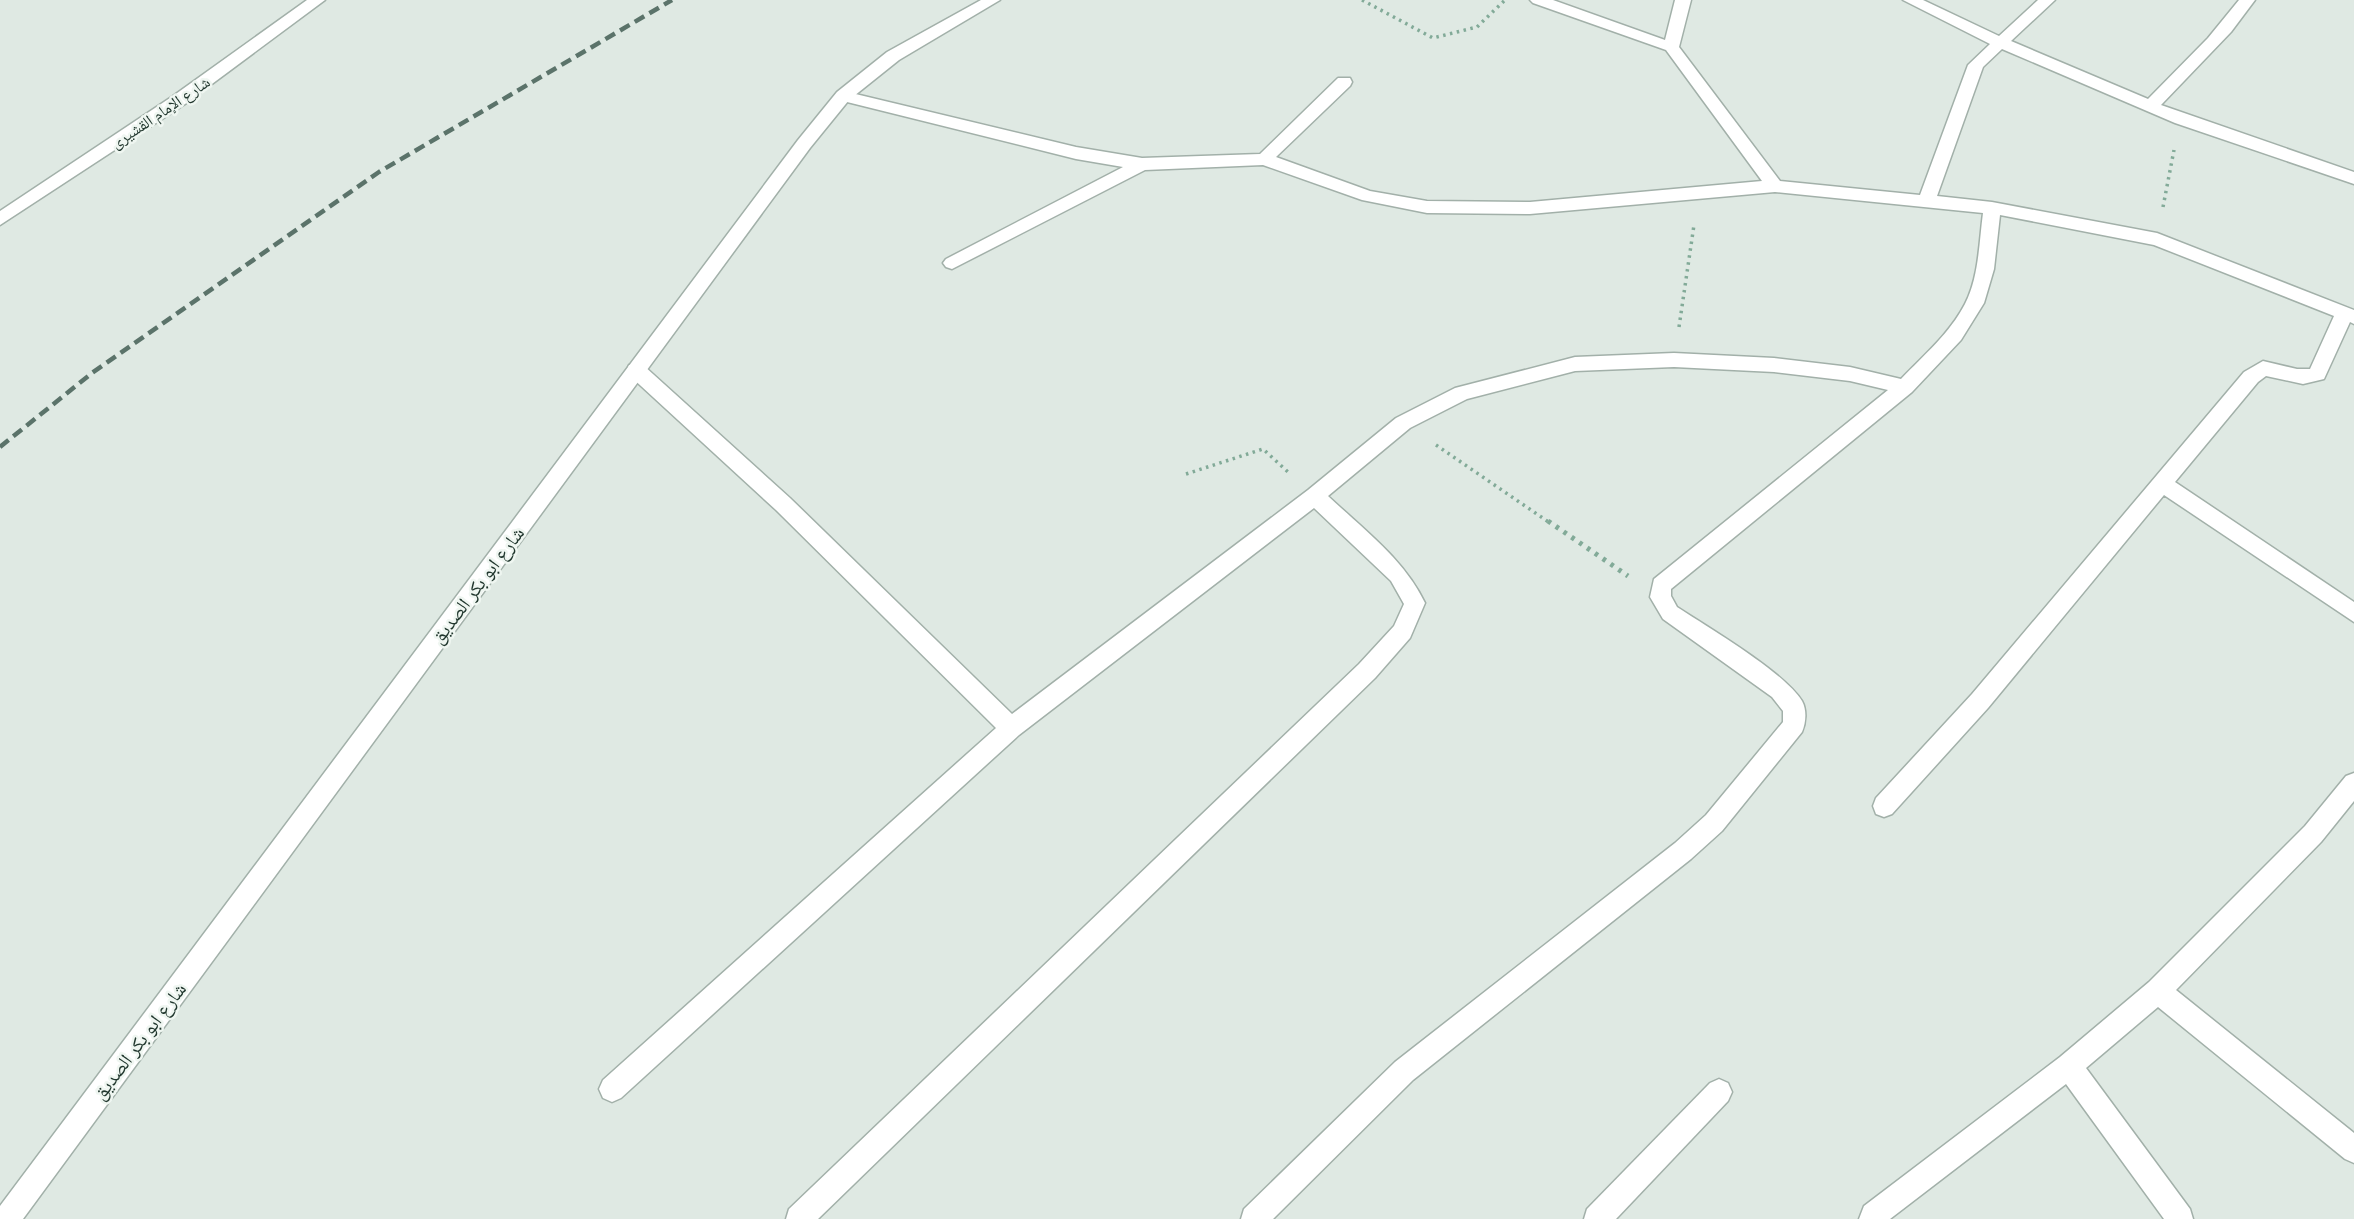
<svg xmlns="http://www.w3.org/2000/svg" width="2354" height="1219" font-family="Overpass,'Noto Naskh Arabic',sans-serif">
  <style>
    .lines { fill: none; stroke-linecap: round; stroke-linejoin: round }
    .minor-casing { stroke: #a2b0a9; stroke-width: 3 }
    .tertiary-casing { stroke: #a2b0a9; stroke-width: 3 }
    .path-far1 { stroke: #82aa98; stroke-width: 3.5; stroke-dasharray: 2.5 4.5; stroke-linecap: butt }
    .path { stroke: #82aa98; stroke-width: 5; stroke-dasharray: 3.5 6; stroke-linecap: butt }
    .minor { fill: #fff; fill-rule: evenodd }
    .tertiary { fill: #fff; fill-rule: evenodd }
    .rail { stroke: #5b736a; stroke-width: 4.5; stroke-dasharray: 11 6; stroke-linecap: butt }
    .labels { text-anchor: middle; stroke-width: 5; stroke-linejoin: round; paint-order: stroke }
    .far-street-label { font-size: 16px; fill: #21372e; stroke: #eff6f1 }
    .street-label { font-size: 19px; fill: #21372e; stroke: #eff6f1 }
  </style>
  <rect width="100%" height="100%" fill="#dfe9e3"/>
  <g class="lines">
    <defs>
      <g id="minor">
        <path d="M1530,0h23l112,40 10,-40h16l-12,47 101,134 140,14 48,-130 22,-21 -87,-44h20l76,36 39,-36h17l-44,41 137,58 60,-61 31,-38h16l-24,32 -70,73 193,67v12l-179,-61 -173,-74 -19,18 -46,129 55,6 165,31 197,77v14l-4,-2 -26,57 -21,5 -37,-8 -8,6 -83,100 179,120v20l-190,-127 -176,213 -96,106 -8,3 -8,-3 -3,-8 3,-8 96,-104 272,-322 19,-11 34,8h13l24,-53 -180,-71 -154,-30 -6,54 -10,34 -23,37 -49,52 -241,197v7l6,11c32,21 107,65 125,94 5,9 4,22 0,31l-80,99 -31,28 -278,221 -140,139h-32l3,-10 151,-147 280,-219 31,-28 77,-93v-11l-11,-14 -109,-78 -13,-22 4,-18 234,-189 -38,-9 -76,-9 -100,-5 -99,4 -108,28 -57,29 -82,68c35,33 76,63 97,107l-15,35 -35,40 -557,541h-32l3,-10 570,-545 35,-38 10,-22 -13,-23 -77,-73 -295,227 -398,363 -9,4 -9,-4 -4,-9 4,-9 393,-352 -220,-218 -147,-135 -2,-5 2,-5h14l147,133 222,216 296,-224 88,-72 59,-30 120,-31 99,-4 100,5 76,9 51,12c23,-24 49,-46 64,-75 14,-27 14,-61 18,-91l-208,-21 -245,22 -103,-1 -65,-13 -99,-35 -118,5 -193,99 -6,-2 -3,-4 3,-4 177,-92 -47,-8 -233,-58 -8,-5 8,-5 233,56 66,11 118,-4 78,-76h12l2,4 -2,4 -74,71 94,34 57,10 103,1 232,-21 -96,-131 -133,-47z"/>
        <path d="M2354,773v28l-33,41 -145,148 178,143v30l-9,-4 -187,-152 -72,61 104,141 3,10h-29l-98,-135 -176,135h-31l5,-13 196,-149 89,-75 156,-156 41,-50z"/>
        <path d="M1719,1079l9,4 4,9 -4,9 -112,118h-32l3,-10 123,-126z"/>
      </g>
      <g id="tertiary">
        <path d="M307,0h18l-140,104 -185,121v-14l173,-115z"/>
        <path d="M981,0h19l-101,60 -50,40 -39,48 -787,1071h-23v-13l798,-1066 39,-48 50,-40z"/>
      </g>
    </defs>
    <!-- minor casing -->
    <use href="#minor" class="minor-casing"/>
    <!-- tertiary casing -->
    <use href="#tertiary" class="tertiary-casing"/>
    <!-- path-far1 -->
    <g class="path-far1">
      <path d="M1362,0l71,38 44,-11 27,-26"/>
      <path d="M2163,207l11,-57"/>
      <path d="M1679,327l15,-102"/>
      <path d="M1436,445l114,78"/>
      <path d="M1186,474l77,-25 25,23"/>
    </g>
    <!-- path -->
    <path class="path" d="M1548,521l80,55"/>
    <!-- minor -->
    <use href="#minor" class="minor"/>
    <!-- tertiary -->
    <use href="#tertiary" class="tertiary"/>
    <!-- rail -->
    <path class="rail" d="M0,447l92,-74 287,-201 293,-172"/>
  </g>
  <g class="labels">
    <!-- far-street labels -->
    <g class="far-street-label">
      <text transform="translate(160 112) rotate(-34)" y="6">شارع الإمام القشيرى</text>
    </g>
    <!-- street labels -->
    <g class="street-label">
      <text transform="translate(477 585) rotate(-53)" y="7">شارع ابو بكر الصديق</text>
      <text transform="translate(139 1041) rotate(-53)" y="7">شارع ابو بكر الصديق</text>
    </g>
  </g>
</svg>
